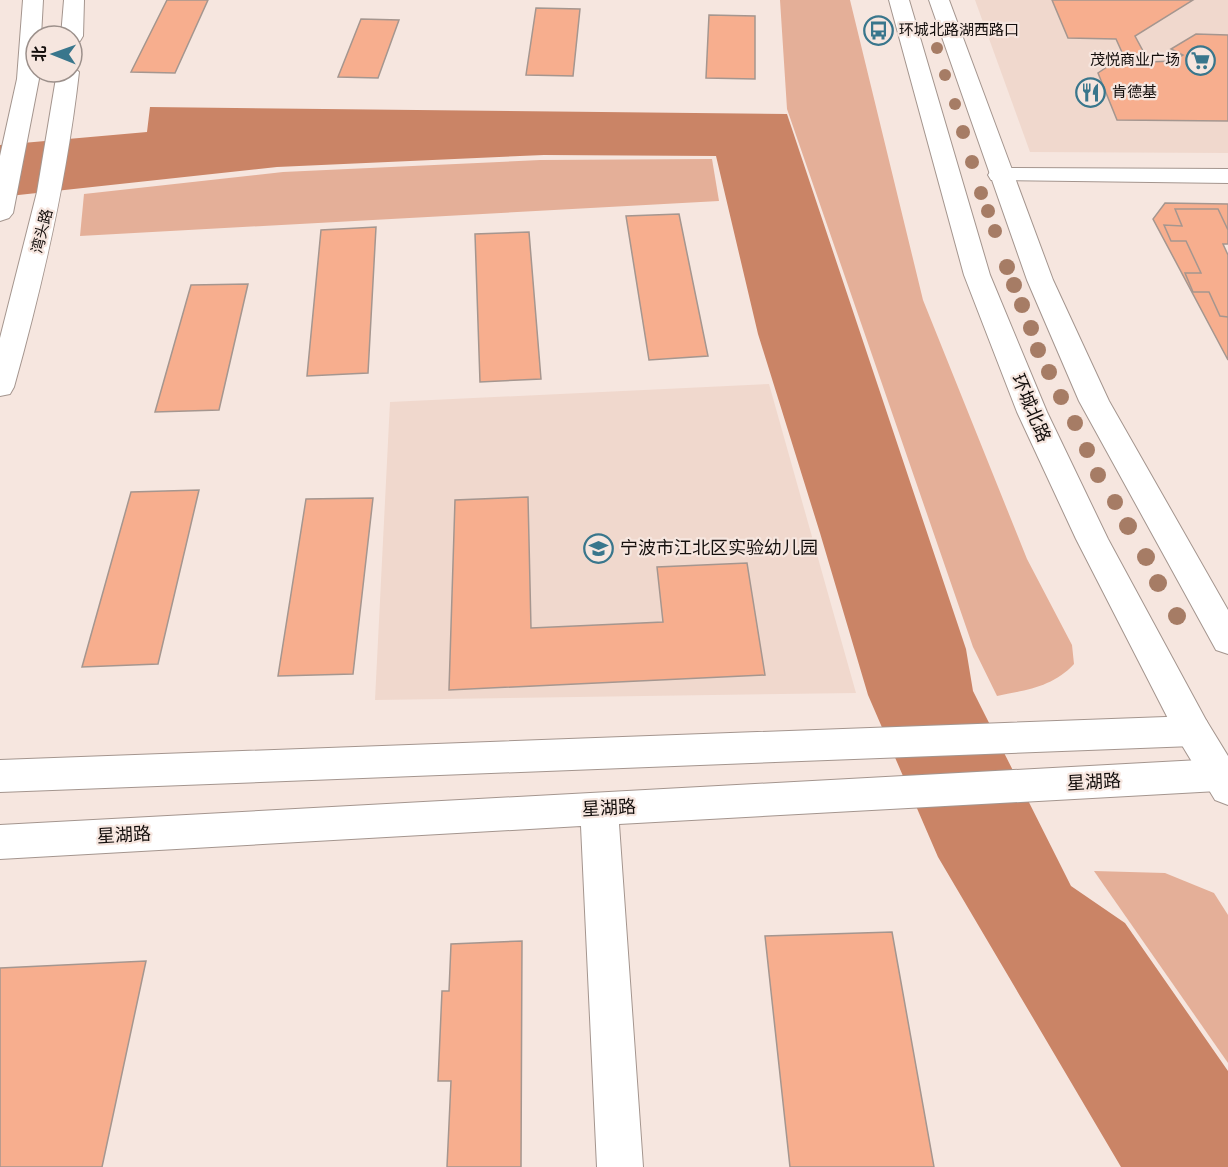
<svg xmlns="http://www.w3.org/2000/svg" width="1228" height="1167" font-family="'IBM Plex Serif','Noto Sans SC',serif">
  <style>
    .built { fill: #f0d8cd }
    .green { fill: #e4af98 }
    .water { fill: #ca8466 }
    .building { fill: #f7ae8e; stroke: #a5968f; stroke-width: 1.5 }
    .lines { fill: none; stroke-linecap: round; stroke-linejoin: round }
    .minor-casing { stroke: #a4958e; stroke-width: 2 }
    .major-casing { stroke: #a4958e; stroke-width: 2 }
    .minor { fill: #fff; fill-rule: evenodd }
    .major { fill: #fff; fill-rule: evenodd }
    .tree { fill: #a67c65 }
    .labels { text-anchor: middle; stroke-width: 4.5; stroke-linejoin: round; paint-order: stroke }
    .far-poi-label { font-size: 15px; fill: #140f0d; stroke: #f6e6df; text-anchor: start }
    .far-street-label { font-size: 15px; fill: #140f0d; stroke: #f6e6df }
    .street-label { font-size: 18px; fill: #140f0d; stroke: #f6e6df }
    .poi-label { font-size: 18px; fill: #140f0d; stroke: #f6e6df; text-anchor: start }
  </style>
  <rect width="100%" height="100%" fill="#f6e6df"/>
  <!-- built -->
  <g class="built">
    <path d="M975,0h253v153l-198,-1z"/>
    <path d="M769,384l87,309 -481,7 15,-298z"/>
  </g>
  <!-- green -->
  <g class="green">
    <path d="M780,0h70l73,300 104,259 45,86 2,19c-21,23 -48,26 -77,32l-24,-49 -186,-538z"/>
    <path d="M712,159l7,42 -639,35 4,-42 199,-22 257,-12z"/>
    <path d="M1094,871l71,2 49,20 14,22v148z"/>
  </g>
  <!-- water -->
  <path class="water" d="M150,107l637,7 179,535 7,42 98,195 54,37 103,148v96h-107l-183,-310 -70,-162 -48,-162 -62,-199 -42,-178 -172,-1 -267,12 -277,30v-52l147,-13z"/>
  <!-- building -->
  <g class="building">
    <path d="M167,0h41l-33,73 -44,-1z"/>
    <path d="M1052,0h141l-58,36 14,26 24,-1 10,-6 -12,-6 25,-15 32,1v86l-111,-1 -19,-47 21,-14h6l-9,-20 -48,-1z"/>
    <path d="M536,8l44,1 -7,67 -47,-1z"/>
    <path d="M709,15l46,1v63l-49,-1z"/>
    <path d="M361,19l38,1 -21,58 -40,-1z"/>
    <path d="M1165,203l63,1v29h-19l19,38v89l-75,-141z"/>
    <path d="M1175,209h43l10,21v14h-5l5,11v62l-8,-1 -11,-24h-16l-8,-19h16l-15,-32h-15l-7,-16 18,1z"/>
    <path d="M679,214l29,142 -59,4 -23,-144z"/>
    <path d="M376,227l-8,146 -61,3 14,-146z"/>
    <path d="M529,232l12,147 -61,3 -5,-148z"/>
    <path d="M248,284l-29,126 -64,2 36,-127z"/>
    <path d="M199,490l-41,174 -76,3 49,-175z"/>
    <path d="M528,497l3,131 132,-6 -6,-55 90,-4 18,112 -316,15 6,-190z"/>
    <path d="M373,498l-20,176 -75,2 28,-177z"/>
    <path d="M892,932l42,235h-144l-25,-231z"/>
    <path d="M522,941l-1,226h-74l4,-86h-13l4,-90h7l2,-47z"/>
    <path d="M146,961l-44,206h-102v-199z"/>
  </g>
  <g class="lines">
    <defs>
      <g id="minor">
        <path d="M1000,168l228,1v14l-237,-3 -3,-5 3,-5z"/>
        <path d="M1193,716l13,4 5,11 -5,11 -13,4 -1193,46v-32z"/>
        <path d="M1218,759l10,4v24l-10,4 -599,33 24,343h-46l-16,-341 -581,33v-34z"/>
      </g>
      <g id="major">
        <path d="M23,0h20l-2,36h-5v36h3v7l-26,134 -4,5 -9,3v-65l17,-77z"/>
        <path d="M64,0h20l-1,36 -3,5 -8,1v-6h-11z"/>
        <path d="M889,0h20l81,275 57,137 61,127 98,181 22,36v49l-13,-5 -35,-58 -104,-203 -59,-127 -53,-137z"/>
        <path d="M929,0h20l104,280 56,121 119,209v44l-12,-4 -137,-249 -52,-121z"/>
        <path d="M72,66l7,6c-12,107 -36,211 -65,315l-4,7 -10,2v-58l37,-146 20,-120h15z"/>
      </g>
    </defs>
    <!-- minor casing -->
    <use href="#minor" class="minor-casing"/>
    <!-- major casing -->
    <use href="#major" class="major-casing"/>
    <!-- minor -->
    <use href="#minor" class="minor"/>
    <!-- major -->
    <use href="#major" class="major"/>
  </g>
  <!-- trees -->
  <g class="tree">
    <circle cx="937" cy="48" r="6"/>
    <circle cx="945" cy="75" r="6"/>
    <circle cx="955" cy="104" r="6"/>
    <circle cx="963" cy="132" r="7"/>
    <circle cx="972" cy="162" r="7"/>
    <circle cx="981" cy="193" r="7"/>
    <circle cx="988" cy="211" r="7"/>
    <circle cx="995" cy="231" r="7"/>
    <circle cx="1007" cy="267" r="8"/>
    <circle cx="1014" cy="285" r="8"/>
    <circle cx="1022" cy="305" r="8"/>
    <circle cx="1031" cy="328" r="8"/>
    <circle cx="1038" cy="350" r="8"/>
    <circle cx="1049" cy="372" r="8"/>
    <circle cx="1061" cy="397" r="8"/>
    <circle cx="1075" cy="423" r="8"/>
    <circle cx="1087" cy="450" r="8"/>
    <circle cx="1098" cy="475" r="8"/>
    <circle cx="1115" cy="502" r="8"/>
    <circle cx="1128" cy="526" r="9"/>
    <circle cx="1146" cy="557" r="9"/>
    <circle cx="1158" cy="583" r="9"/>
    <circle cx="1177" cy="616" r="9"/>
  </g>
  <!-- icons -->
  <defs>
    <symbol id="bus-ring" viewBox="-11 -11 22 22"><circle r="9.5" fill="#f6e6df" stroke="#39768c" stroke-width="1.5"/><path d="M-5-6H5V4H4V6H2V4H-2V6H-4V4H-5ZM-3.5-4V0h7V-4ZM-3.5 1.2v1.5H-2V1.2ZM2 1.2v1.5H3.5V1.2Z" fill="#39768c"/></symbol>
    <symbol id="supermarket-ring" viewBox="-11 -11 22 22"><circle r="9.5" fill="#f6e6df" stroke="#39768c" stroke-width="1.5"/><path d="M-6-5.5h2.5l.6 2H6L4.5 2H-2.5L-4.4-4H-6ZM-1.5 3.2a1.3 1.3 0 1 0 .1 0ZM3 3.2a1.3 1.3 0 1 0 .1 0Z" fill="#39768c"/></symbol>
    <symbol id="restaurant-ring" viewBox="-11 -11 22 22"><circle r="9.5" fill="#f6e6df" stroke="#39768c" stroke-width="1.5"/><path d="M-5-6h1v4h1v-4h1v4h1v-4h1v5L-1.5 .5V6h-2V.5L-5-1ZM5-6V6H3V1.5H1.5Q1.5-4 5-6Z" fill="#39768c"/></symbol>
    <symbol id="school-ring" viewBox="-11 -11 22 22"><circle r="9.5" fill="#f6e6df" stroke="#39768c" stroke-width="1.5"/><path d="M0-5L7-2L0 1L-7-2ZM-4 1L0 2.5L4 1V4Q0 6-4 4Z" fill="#39768c"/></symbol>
  </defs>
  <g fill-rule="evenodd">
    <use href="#bus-ring" x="862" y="14" width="33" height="33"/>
    <use href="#supermarket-ring" x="1184" y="44" width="33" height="33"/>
    <use href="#restaurant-ring" x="1074" y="76" width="33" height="33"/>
    <use href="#school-ring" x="582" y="532" width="33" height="33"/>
  </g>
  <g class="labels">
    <!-- far-poi labels -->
    <g class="far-poi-label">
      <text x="899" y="35">环城北路湖西路口</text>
      <text x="1180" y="65" text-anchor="end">茂悦商业广场</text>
      <text x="1112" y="97">肯德基</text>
    </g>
    <!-- far-street labels -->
    <g class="far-street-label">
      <text transform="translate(42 231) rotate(-76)" y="5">湾头路</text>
    </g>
    <!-- street labels -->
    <g class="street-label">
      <text transform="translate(1031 408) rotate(67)" y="6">环城北路</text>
      <text transform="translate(1094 782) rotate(-3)" y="6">星湖路</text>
      <text transform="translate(609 808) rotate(-3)" y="6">星湖路</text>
      <text transform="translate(124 835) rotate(-3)" y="6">星湖路</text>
    </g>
    <!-- poi labels -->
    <g class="poi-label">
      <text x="620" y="554">宁波市江北区实验幼儿园</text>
    </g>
  </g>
  <!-- north arrow -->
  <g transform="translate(54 54) rotate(271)"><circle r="28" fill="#f6e6df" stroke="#9c908b" stroke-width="1.5"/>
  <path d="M0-4.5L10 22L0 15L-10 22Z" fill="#39768c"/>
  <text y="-9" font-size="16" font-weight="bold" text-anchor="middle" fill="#140f0d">北</text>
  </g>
</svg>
